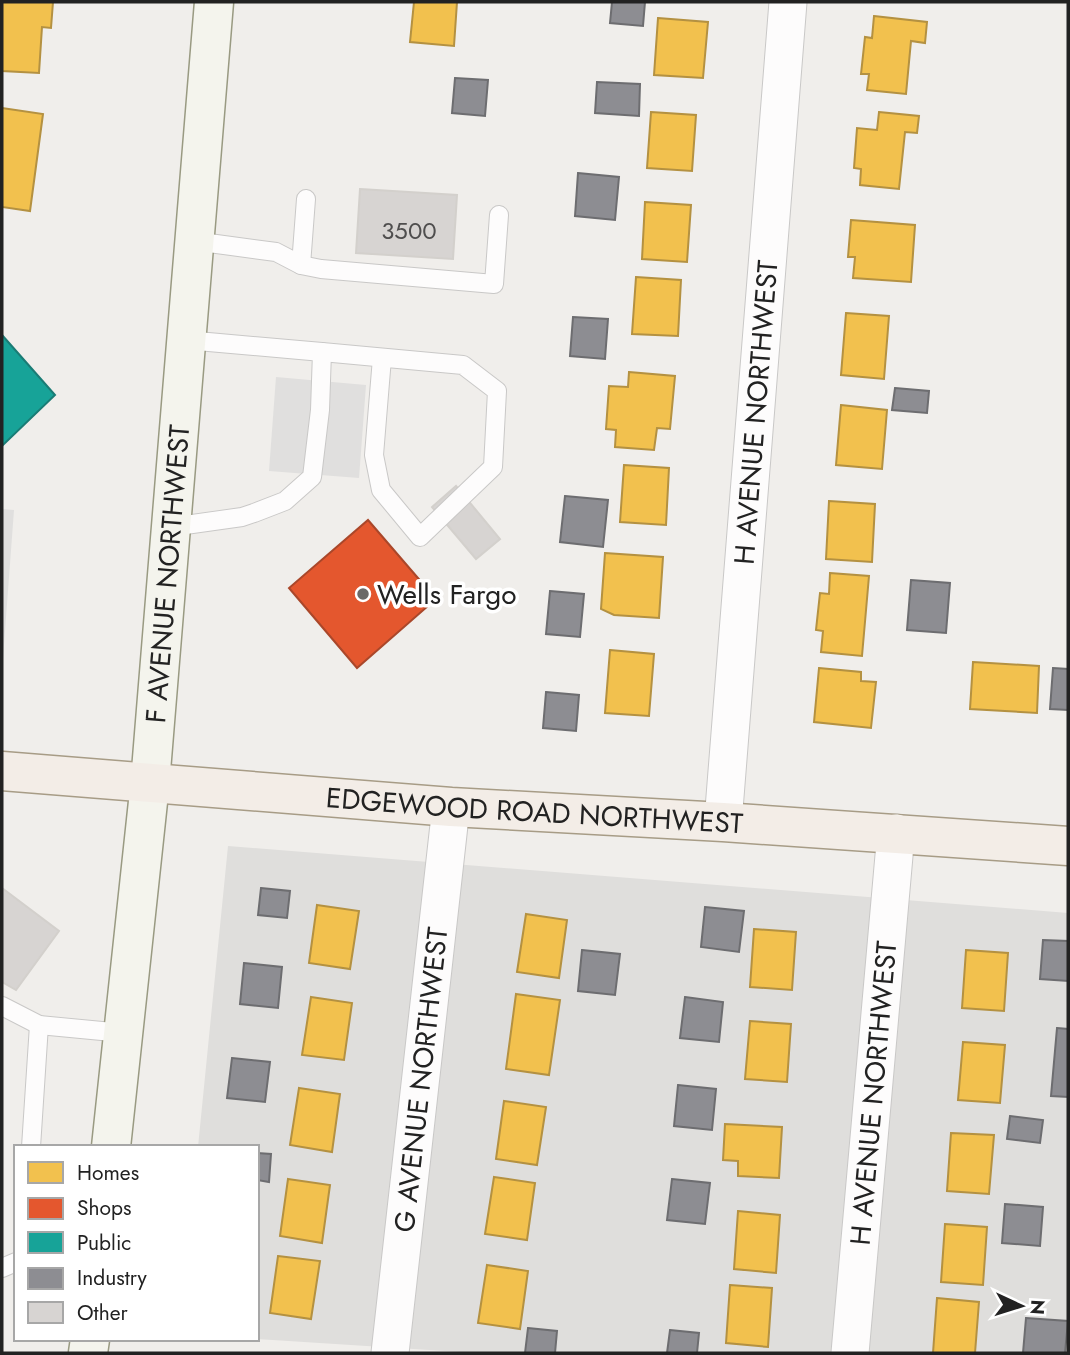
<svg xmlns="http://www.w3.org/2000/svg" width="1070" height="1355" font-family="Jost,sans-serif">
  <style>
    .residential { fill: #dfdedc }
    .parking { fill: #e0dfde }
    .homes { fill: #f2c14e; stroke: #b49141; stroke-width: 2 }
    .shops { fill: #e4572e; stroke: #aa472a; stroke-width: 2 }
    .public { fill: #17a398; stroke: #1a7c75; stroke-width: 2 }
    .industry { fill: #8d8d92; stroke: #6d6d70; stroke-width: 2 }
    .building { fill: #d7d4d2; stroke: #d3d0cc; stroke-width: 2 }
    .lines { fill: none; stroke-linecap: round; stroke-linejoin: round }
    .service-casing { stroke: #c9c8c7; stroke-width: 20 }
    .minor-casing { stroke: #c9c8c7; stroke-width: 39 }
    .secondary-casing { stroke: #999a82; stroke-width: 41 }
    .primary-casing { stroke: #a79c86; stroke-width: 41 }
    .service { stroke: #fdfcfc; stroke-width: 18 }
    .minor { stroke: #fdfcfc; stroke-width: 37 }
    .secondary { stroke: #f4f4ed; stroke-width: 38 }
    .primary { stroke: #f3ede7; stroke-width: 38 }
    .poi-dot { fill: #6a6968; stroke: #fff; stroke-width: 2.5 }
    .labels { text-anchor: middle; stroke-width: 7; stroke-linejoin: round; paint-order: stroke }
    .number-label { font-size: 24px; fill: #4f4e4e }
    .street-label { font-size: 28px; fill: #222; stroke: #fff }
    .poi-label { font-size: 28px; fill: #222; stroke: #fff; text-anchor: start }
  </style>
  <rect width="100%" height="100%" fill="#f0eeeb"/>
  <!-- residential -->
  <path class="residential" d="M228,846l840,67v440h-592l-219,-14v-192h-59z"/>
  <!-- parking -->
  <g class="parking">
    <path d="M276,377l90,8 -7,93 -90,-7z"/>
    <path d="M2,509l12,1 -12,161z"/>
  </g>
  <!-- homes -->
  <g class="homes">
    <path d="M2,2h51l-2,26 -9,-1 -3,46 -37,-2z"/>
    <path d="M414,2h43l-3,44 -44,-4z"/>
    <path d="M874,16l53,6 -2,21 -14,-2 -5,53 -39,-4 2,-16h-8l4,-37 7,1z"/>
    <path d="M658,18l50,4 -5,56 -49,-3z"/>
    <path d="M2,108l41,6 -13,97 -28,-4z"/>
    <path d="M651,112l45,3 -4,56 -45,-3z"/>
    <path d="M879,112l40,4 -2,17 -12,-1 -6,57 -39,-4 1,-16 -7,-1 3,-40 20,2z"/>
    <path d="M645,202l46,3 -4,57 -45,-3z"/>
    <path d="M851,220l64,5 -4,57 -58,-4 2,-21h-7z"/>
    <path d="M636,277l45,3 -3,56 -46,-2z"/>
    <path d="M846,313l43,3 -5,63 -43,-4z"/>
    <path d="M629,372l46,4 -5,53 -13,-1 -3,22 -39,-3 1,-17 -10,-1 3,-43 19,1z"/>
    <path d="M841,405l46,5 -5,59 -46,-4z"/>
    <path d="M624,465l45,3 -3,57 -46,-3z"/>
    <path d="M829,501l46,3 -3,58 -46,-3z"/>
    <path d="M605,553l58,4 -4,61 -45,-3 -13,-6z"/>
    <path d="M830,573l39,3 -7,80 -41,-4 2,-21 -7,-1 4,-37 9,1z"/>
    <path d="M610,650l44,4 -5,62 -44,-3z"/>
    <path d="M973,662l66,4 -2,47 -67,-4z"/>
    <path d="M819,668l42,4v9l15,1 -5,46 -57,-6z"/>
    <path d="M317,905l42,6 -9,58 -41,-6z"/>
    <path d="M526,914l41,6 -8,58 -42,-6z"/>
    <path d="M754,929l42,3 -4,58 -42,-3z"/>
    <path d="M966,950l42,3 -4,58 -42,-3z"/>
    <path d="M516,994l44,6 -11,75 -43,-6z"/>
    <path d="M311,997l41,6 -8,57 -42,-5z"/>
    <path d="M750,1021l41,3 -4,58 -42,-3z"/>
    <path d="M963,1042l42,3 -5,58 -42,-3z"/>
    <path d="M299,1088l41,6 -8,58 -42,-7z"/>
    <path d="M504,1101l42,6 -9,58 -41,-6z"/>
    <path d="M725,1124l57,3 -3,51 -41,-2v-15l-15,-1z"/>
    <path d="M951,1133l43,2 -5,59 -42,-3z"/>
    <path d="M494,1177l41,6 -8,57 -42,-6z"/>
    <path d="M288,1179l42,6 -8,58 -42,-7z"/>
    <path d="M738,1211l42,4 -4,58 -42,-4z"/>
    <path d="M945,1224l42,3 -4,58 -42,-3z"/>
    <path d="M278,1256l42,5 -9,58 -41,-6z"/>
    <path d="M487,1265l41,6 -8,58 -42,-6z"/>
    <path d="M730,1285l42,3 -4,59 -42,-4z"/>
    <path d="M937,1298l42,4 -4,51h-42z"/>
  </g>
  <!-- shops -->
  <path class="shops" d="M368,520l68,79 -79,69 -68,-80z"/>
  <!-- public -->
  <path class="public" d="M2,335l53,60 -53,51z"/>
  <!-- industry -->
  <g class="industry">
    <path d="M612,2h33l-2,24 -33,-3z"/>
    <path d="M455,78l33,2 -3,36 -33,-3z"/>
    <path d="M597,82l43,2 -1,32 -44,-3z"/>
    <path d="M578,173l41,4 -4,43 -40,-4z"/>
    <path d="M573,317l35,2 -3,40 -35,-3z"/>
    <path d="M895,388l34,3 -2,22 -35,-3z"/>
    <path d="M565,496l43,4 -5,47 -43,-5z"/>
    <path d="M911,580l39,3 -4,50 -39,-3z"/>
    <path d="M550,591l34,3 -4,43 -34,-3z"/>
    <path d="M1053,668l15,1v41l-18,-1z"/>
    <path d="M546,692l33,3 -3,36 -33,-3z"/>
    <path d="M261,888l29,3 -3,27 -29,-3z"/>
    <path d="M705,907l39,4 -5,41 -38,-5z"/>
    <path d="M1043,940l25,1v40l-28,-2z"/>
    <path d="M582,950l38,4 -5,41 -37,-4z"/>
    <path d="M244,963l38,4 -4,41 -38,-4z"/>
    <path d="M685,997l38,5 -4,40 -39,-4z"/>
    <path d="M1057,1028l11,1v68l-17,-1z"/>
    <path d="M232,1058l38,4 -5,40 -38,-4z"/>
    <path d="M678,1085l38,4 -4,41 -38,-4z"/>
    <path d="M1010,1116l33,4 -3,23 -33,-4z"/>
    <path d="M257,1153l14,1 -2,28 -12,-2z"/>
    <path d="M672,1179l38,4 -5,41 -38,-4z"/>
    <path d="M1005,1204l38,3 -3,39 -38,-3z"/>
    <path d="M1026,1318l42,3 -3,32h-42z"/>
    <path d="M528,1328l29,3 -2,22h-30z"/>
    <path d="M670,1330l29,3 -2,20h-30z"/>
  </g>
  <!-- building -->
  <g class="building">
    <path d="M360,189l97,6 -4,64 -97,-6z"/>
    <path d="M456,486l44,53 -24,20 -44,-52z"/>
    <path d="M2,888l57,43 -43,59 -14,-8z"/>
  </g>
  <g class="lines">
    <defs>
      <g id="service">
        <path d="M194,241l82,11 25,13 20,4 173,15 5,-69"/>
        <path d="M301,265l5,-66"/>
        <path d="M322,352l141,13 34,26 -4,76 -73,70 -39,-47 -7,-35 8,-97"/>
        <path d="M171,527l71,-10 12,-4 31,-12 27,-24 8,-67 2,-58 -136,-12"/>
        <path d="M2,1006l37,19 84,8"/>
        <path d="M31,1147l8,-122"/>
        <path d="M2,1268l14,-6"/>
      </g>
      <g id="minor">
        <path id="s1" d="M723,822l65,-820"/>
        <path id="s2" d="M390,1353l61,-546"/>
        <path id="s3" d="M850,1353l46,-520"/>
      </g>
      <g id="secondary">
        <path id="s4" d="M111,1147l39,-364 64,-781"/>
        <path d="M88,1353l2,-14"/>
      </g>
      <g id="primary">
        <path id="s5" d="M2,771l449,36 272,15 345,24"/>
      </g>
    </defs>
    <!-- service casing -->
    <use href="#service" class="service-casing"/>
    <!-- minor casing -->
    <use href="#minor" class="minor-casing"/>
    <!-- secondary casing -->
    <use href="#secondary" class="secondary-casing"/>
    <!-- primary casing -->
    <use href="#primary" class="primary-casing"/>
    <!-- service -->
    <use href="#service" class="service"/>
    <!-- minor -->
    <use href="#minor" class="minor"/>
    <!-- secondary -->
    <use href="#secondary" class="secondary"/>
    <!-- primary -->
    <use href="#primary" class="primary"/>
  </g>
  <!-- markers -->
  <circle class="poi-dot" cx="363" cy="594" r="7"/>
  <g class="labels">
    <!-- number labels -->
    <g class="number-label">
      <text x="409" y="239">3500</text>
    </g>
    <!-- street labels -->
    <g class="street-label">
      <text dy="10" stroke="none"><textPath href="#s1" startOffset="411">H AVENUE NORTHWEST</textPath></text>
      <text dy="10" stroke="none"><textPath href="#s4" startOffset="576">F AVENUE NORTHWEST</textPath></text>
      <text dy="10" stroke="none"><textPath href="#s5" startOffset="534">EDGEWOOD ROAD NORTHWEST</textPath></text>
      <text dy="10" stroke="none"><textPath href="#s2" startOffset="275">G AVENUE NORTHWEST</textPath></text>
      <text dy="10" stroke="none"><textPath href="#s3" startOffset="261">H AVENUE NORTHWEST</textPath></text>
    </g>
    <!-- poi labels -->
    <g class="poi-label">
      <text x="377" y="604">Wells Fargo</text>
    </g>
  </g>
  <!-- border -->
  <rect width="1070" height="1355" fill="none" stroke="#222222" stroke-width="7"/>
  <!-- legend -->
  <rect x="14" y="1145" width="245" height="196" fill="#ffffff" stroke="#a7a7a7" stroke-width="2"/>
  <rect x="28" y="1162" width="35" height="21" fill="#f2c14e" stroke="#a7a7a7" stroke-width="2"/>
  <text x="77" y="1180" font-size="21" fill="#222222">Homes</text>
  <rect x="28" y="1198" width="35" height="21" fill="#e4572e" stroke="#a7a7a7" stroke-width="2"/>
  <text x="77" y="1215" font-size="21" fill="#222222">Shops</text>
  <rect x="28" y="1232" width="35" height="21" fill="#17a398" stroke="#a7a7a7" stroke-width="2"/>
  <text x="77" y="1250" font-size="21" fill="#222222">Public</text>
  <rect x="28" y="1268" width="35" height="21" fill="#8d8d92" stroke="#a7a7a7" stroke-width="2"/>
  <text x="77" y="1285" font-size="21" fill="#222222">Industry</text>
  <rect x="28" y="1302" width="35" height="21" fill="#d7d4d2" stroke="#a7a7a7" stroke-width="2"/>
  <text x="77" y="1320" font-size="21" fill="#222222">Other</text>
  <!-- north arrow -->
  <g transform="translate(1021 1306) rotate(94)" stroke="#ffffff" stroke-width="5" paint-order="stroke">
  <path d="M0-5L12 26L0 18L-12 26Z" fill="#222222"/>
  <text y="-10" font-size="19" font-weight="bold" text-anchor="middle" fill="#222222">N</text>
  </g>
</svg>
